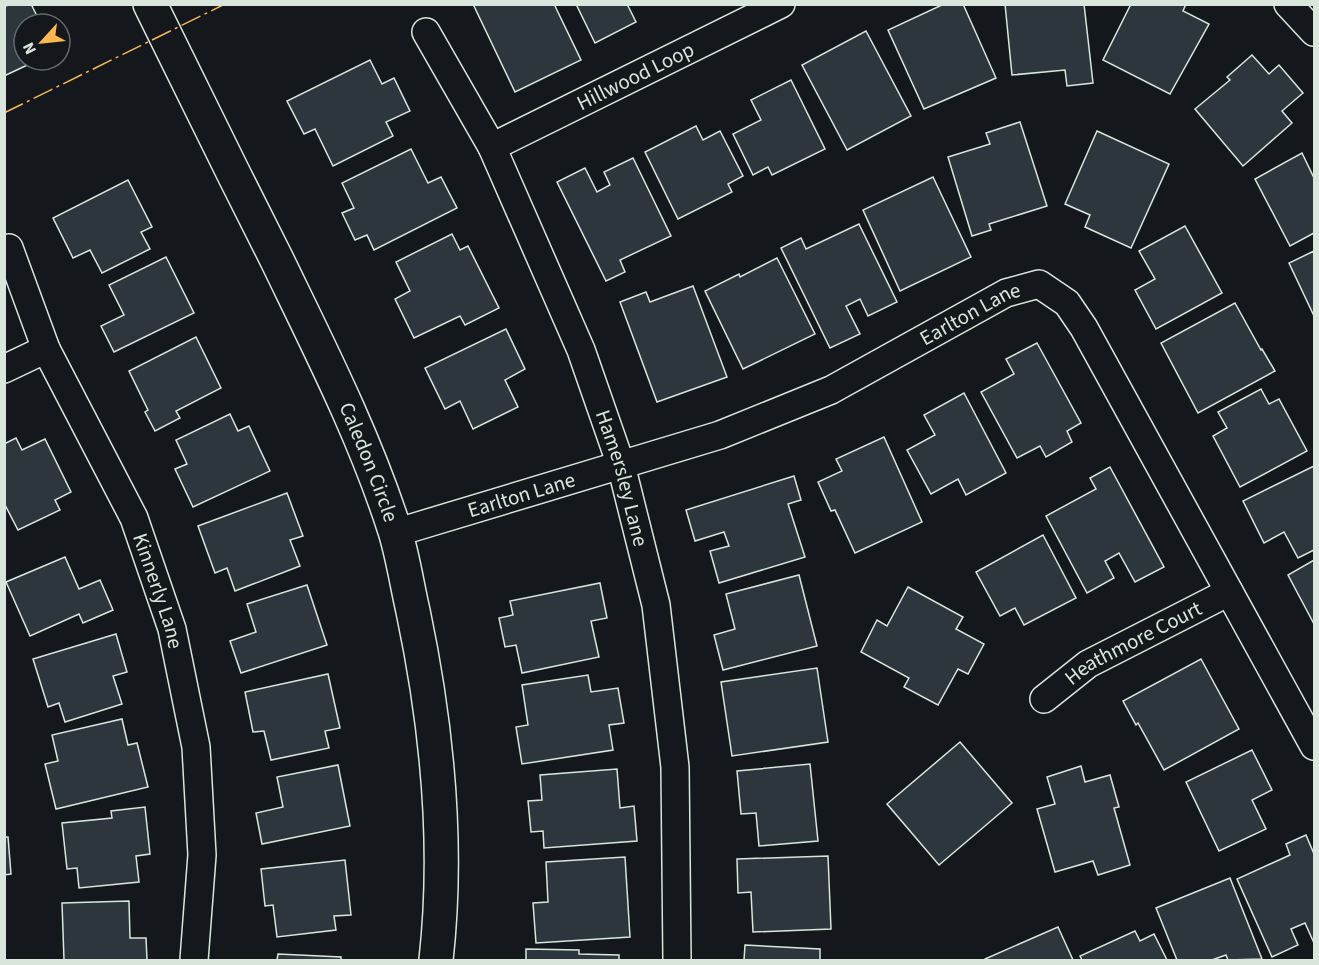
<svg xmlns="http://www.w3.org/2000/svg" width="1319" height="965" font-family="'Source Sans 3',sans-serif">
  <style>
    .building { fill: #2c363c; stroke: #d8e6dc; stroke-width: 1.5 }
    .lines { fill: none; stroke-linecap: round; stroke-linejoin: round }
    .minor-casing { stroke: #d8e6dc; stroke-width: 30 }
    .tertiary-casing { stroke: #d8e6dc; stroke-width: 36 }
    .minor { stroke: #14181c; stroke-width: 27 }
    .tertiary { stroke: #14181c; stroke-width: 33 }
    .power { stroke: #ffb74d; stroke-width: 1.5; stroke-dasharray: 21 4.5 3 4.5; stroke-linecap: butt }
    .labels { text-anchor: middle; stroke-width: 4.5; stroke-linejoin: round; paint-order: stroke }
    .street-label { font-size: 21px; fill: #d8e6dc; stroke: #14181c }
  </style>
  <rect width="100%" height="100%" fill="#14181c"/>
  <!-- building -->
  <g class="building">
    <path d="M10,4h21l10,20h-17v36h14l-34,16v-69z"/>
    <path d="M473,4h81l27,56 -66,32z"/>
    <path d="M576,4h54l-2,2 8,16 -41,21z"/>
    <path d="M944,4h19l33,74 -72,31 -36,-79z"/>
    <path d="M1005,4h79l9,79 -26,3 -2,-16 -53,5z"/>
    <path d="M1131,4h55l-3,7 26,13 -39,70 -67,-34z"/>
    <path d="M866,31l45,85 -64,34 -45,-85z"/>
    <path d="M1252,55l17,19 10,-9 24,28 -21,18 10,12 -49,43 -48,-57 35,-29 -3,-3z"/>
    <path d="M370,60l12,24 12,-6 16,33 -24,11 7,14 -60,30 -18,-37 -11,5 -17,-33z"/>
    <path d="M791,80l34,69 -53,26 -4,-8 -15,8 -20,-41 28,-14 -10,-20z"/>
    <path d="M1020,122l27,84 -58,18 2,6 -19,6 -24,-79 42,-13 -4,-11z"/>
    <path d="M696,126l7,14 17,-9 23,45 -15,8 4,8 -54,27 -33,-67z"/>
    <path d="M1097,131l72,33 -38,84 -46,-21 5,-12 -25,-11z"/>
    <path d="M411,149l17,34 13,-6 16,31 -83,42 -7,-15 -12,5 -13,-27 12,-5 -12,-25z"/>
    <path d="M1302,153l12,25v55l-24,13 -35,-67z"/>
    <path d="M633,158l38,78 -51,24 5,12 -19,9 -49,-99 28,-14 12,24 13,-7 -6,-13z"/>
    <path d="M933,177l38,80 -71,34 -37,-81z"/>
    <path d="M128,180l24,47 -11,5 9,17 -48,24 -12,-23 -17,8 -20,-40z"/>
    <path d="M859,224l38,78 -29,14 -8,-17 -14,7 14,28 -30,14 -49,-100 20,-10 5,11z"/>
    <path d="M1185,226l37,67 -66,36 -21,-39 20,-11 -16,-28z"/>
    <path d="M452,234l8,16 8,-4 31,62 -34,17 -5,-9 -46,22 -19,-39 15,-8 -14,-29z"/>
    <path d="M1314,251v65l-25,-53z"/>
    <path d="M166,257l28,56 -80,39 -13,-26 23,-11 -15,-30z"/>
    <path d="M777,258l38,76 -72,35 -38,-78 34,-17 1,3z"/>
    <path d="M693,286l34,91 -70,25 -37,-100 26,-10 4,10z"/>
    <path d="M1235,303l26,47 1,-1 13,22 -77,42 -37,-70z"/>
    <path d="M506,329l19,40 -20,11 13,27 -45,22 -13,-28 -15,8 -20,-41z"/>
    <path d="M196,337l25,51 -45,23 4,7 -25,13 -10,-19 3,-2 -19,-39z"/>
    <path d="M1037,343l44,80 -14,8 5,11 -26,15 -6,-11 -23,12 -36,-66 33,-18 -8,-15z"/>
    <path d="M1261,389l8,15 10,-5 28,52 -67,36 -27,-51 14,-8 -9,-16z"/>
    <path d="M964,393l42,80 -40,22 -8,-16 -27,15 -24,-44 28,-15 -11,-20z"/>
    <path d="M230,414l8,17 11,-5 21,45 -77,36 -18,-38 12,-5 -11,-24z"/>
    <path d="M884,437l38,85 -67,31 -20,-43 -4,1 -13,-29 24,-11 -6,-12z"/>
    <path d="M16,438l6,12 23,-11 26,53 -16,8 5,10 -42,20 -14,-27v-59z"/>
    <path d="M1314,466v84l-16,8 -14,-26 -20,11 -21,-42z"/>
    <path d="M1110,467l54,100 -29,15 -16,-29 -14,8 9,17 -27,15 -41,-77 50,-27 -6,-11z"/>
    <path d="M794,476l7,24 -13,4 17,53 -86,26 -9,-32 19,-5 -5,-14 -29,9 -9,-31z"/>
    <path d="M287,493l16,43 -13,4 10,26 -65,25 -8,-23 -12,5 -17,-47z"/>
    <path d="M1043,535l33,63 -52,27 -9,-17 -15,8 -24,-44z"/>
    <path d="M65,557l14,32 21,-9 13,30 -30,13 -4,-9 -49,22 -24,-54z"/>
    <path d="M1314,560v64l-26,-49z"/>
    <path d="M799,575l18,71 -94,24 -9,-35 21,-6 -9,-35z"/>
    <path d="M600,583l7,35 -16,3 8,36 -77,16 -6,-28 -11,2 -6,-29 14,-3 -3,-14z"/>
    <path d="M307,585l20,60 -86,28 -11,-32 26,-9 -9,-28z"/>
    <path d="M908,587l55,30 -7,12 28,15 -16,30 -10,-5 -20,36 -34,-18 5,-9 -48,-26 16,-32 10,6z"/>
    <path d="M116,634l11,38 -14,4 9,28 -57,18 -6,-19 -11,4 -15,-48z"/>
    <path d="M1201,659l38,70 -75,41 -26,-47 -2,2 -13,-24z"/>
    <path d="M817,668l11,74 -96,14 -11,-74z"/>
    <path d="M328,674l12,54 -15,3 4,17 -58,12 -7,-29 -11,1 -8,-40z"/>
    <path d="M588,675l3,17 27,-4 6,35 -15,2 4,25 -91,14 -6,-37 12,-2 -6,-40z"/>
    <path d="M122,719l6,26 9,-2 11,44 -92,22 -11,-45 13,-3 -6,-26z"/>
    <path d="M960,742l52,61 -73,62 -52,-61z"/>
    <path d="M1252,750l20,40 -20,10 14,29 -47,22 -33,-69z"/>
    <path d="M810,764l8,77 -59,5 -3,-33 -15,1 -4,-43z"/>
    <path d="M338,765l12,61 -88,18 -6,-31 27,-6 -6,-30z"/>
    <path d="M1081,766l4,16 25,-7 9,32 -5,1 16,57 -32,10 -5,-14 -38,11 -18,-63 18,-5 -8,-27z"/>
    <path d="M617,769l3,39 14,-2 3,35 -93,7 -1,-17 -12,1 -3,-31 14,-1 -2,-25z"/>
    <path d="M145,807l5,47 -14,2 3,26 -60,6 -2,-20 -10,1 -5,-46 50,-5 -1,-7z"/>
    <path d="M1306,835l8,19v89l-9,-20 -14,6 7,16 -26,12 -35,-78 53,-24 -4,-11z"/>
    <path d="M4,837h4l3,37 -7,1z"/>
    <path d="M828,856l3,73 -78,3 -2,-40 -13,1 -1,-34z"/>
    <path d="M625,857l5,80 -94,6 -3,-40 15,-1 -2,-40z"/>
    <path d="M345,860l6,55 -17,1 2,14 -59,7 -4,-32 -8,1 -4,-37z"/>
    <path d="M1230,878l32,81 -34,1 -2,-5 -14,5h-35l-21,-52z"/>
    <path d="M129,901l1,37h16l1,22h-83l-2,-57z"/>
    <path d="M1058,927l15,33h-88v-1z"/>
    <path d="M1135,931l5,10 14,-7 13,26h-85l-2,-4z"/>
    <path d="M745,945l75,4v11h-76z"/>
    <path d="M526,949l53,1v4l40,1v5h-93z"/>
    <path d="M278,954l63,3v3h-64z"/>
  </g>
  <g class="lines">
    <defs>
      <g id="minor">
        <path d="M1288,4l26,28"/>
        <path id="s1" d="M426,32l66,115 89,203 40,115 35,140 19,162 2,193"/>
        <path id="s2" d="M492,147l289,-143"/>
        <path id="s3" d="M9,248l37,101 88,169 38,111 24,118 6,108 -8,105"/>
        <path d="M4,369l42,-20"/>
        <path id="s4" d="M395,533l325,-98 111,-45 175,-97 33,-9 28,19 17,25 230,418"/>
        <path id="s5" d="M1044,699l44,-35 141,-72"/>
      </g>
      <g id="tertiary">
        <path id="s6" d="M150,4c42,86 84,171 127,256 43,89 88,177 118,271 8,26 12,54 18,80 24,114 36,233 23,349"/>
      </g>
    </defs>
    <!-- minor casing -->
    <use href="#minor" class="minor-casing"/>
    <!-- tertiary casing -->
    <use href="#tertiary" class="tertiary-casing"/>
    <!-- minor -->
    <use href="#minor" class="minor"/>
    <!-- tertiary -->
    <use href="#tertiary" class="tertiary"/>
    <!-- power -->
    <path class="power" d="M4,113l221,-109"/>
  </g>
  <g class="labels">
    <!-- street labels -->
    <g class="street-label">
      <text dy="7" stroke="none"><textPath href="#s2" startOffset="160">Hillwood Loop</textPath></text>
      <text dy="7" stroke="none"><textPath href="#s4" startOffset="618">Earlton Lane</textPath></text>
      <text dy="7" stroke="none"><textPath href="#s6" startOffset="508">Caledon Circle</textPath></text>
      <text dy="7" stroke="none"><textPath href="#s1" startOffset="489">Hamersley Lane</textPath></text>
      <text dy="7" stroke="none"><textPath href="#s4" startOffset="132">Earlton Lane</textPath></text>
      <text dy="7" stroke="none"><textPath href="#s3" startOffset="375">Kinnerly Lane</textPath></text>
      <text dy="7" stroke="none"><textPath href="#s5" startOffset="106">Heathmore Court</textPath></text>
    </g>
  </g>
  <!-- border -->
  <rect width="1319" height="965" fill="none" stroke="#d8e6dc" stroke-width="12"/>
  <!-- north arrow -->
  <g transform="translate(42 42) rotate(243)"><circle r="28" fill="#14181c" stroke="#626a69" stroke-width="1.5"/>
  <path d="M0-4.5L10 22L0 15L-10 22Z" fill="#ffb74d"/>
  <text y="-9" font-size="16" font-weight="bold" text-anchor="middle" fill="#d8e6dc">N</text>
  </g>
</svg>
